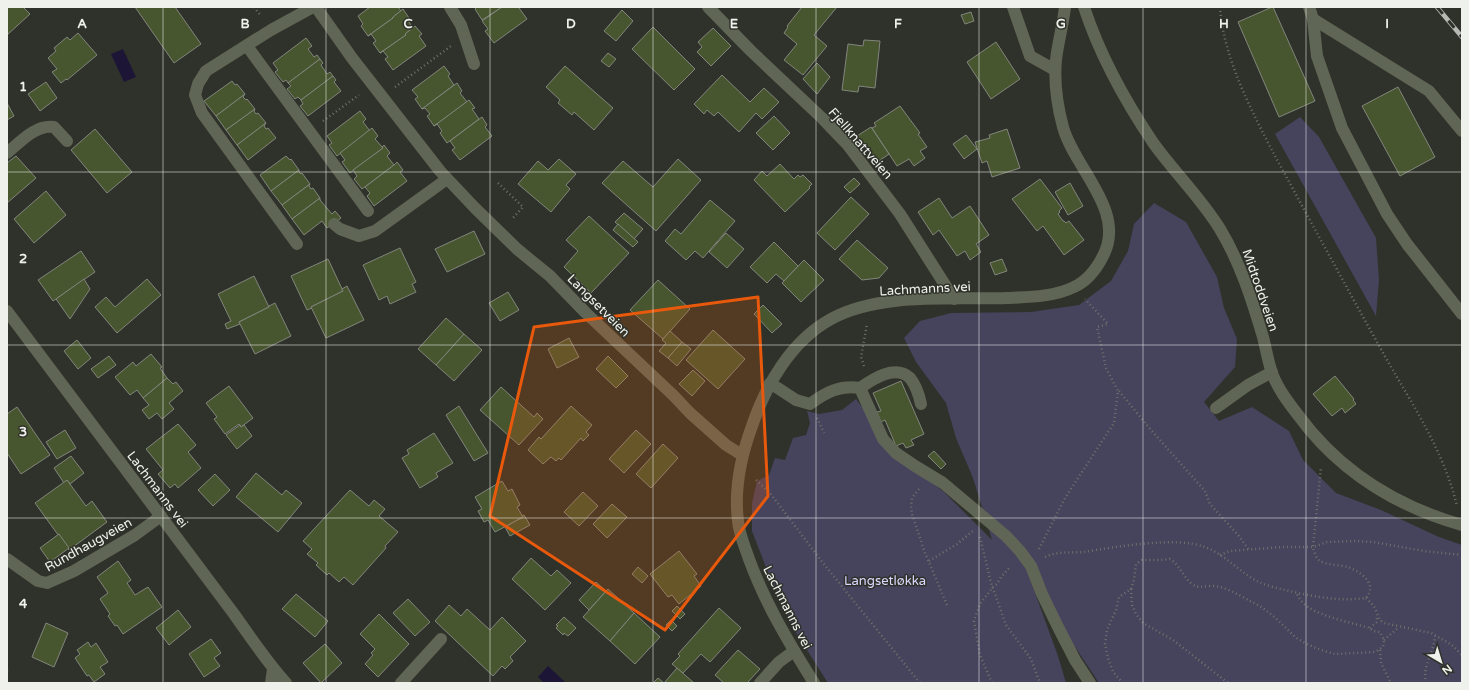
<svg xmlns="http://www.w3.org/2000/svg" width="1469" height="690" font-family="'Varela Round',sans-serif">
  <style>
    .green { fill: #46435d }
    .water { fill: #1c1536 }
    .building { fill: #485630; stroke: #81857c }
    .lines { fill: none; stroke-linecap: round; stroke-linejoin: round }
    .path { stroke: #6f726b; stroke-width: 2.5; stroke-dasharray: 1 3; stroke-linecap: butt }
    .minor { stroke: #5f6655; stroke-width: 12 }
    .rail-casing { stroke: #b7b9b4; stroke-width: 4.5 }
    .rail { stroke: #2f322a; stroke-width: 3; stroke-dasharray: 9; stroke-linecap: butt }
    .marked { fill: #e8590c; fill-opacity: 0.2; stroke: #e8590c; stroke-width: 3; stroke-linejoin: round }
    .grid { fill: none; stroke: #eff1ec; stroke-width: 1; stroke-opacity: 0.55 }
    .labels { text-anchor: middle; stroke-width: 3; stroke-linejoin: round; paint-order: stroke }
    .street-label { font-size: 13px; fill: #eff1ec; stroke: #2f322a }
    .park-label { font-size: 13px; fill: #dad6fe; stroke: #2f322a }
    .grid-label { font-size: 13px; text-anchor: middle; font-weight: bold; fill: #eff1ec; stroke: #2f322a; stroke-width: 3; stroke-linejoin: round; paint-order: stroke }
  </style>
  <rect width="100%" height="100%" fill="#2f322a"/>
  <!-- green -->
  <g class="green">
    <path d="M1300,117l19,20 57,101 3,42 -3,36 -101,-182z"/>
    <path d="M1154,203l32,19 31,55 7,31 13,31 -2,28 -31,35 15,19 33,-14 37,24 14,29 33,33 45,17 58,27 23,8v138h-363l-69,-104 28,77 8,27h-238l-35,-55 -22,-48 -19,-49v-28l5,-22 12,-6 6,-17 10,2 8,-22 13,-3 4,-12 -3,-12 12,3 23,-4 14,-11 49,63 39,30 48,48 -19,-62 -17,-40 -10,-35 -30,-41 -12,-24 16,-17 31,-8 80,-1 48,-7 32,-24 17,-30 6,-27z"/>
  </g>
  <!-- water -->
  <g class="water">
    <path d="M123,49l13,28 -12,5 -13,-28z"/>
    <path d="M548,666l18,17h-22l-6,-6z"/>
  </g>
  <!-- building -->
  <g class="building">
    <path d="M7,7h16l7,7 -23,21z"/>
    <path d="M135,7h40l26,37 -27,19z"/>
    <path d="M370,7h28l3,4 -8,6v1l-25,18 -7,-10 2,-2 -5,-8z"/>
    <path d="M477,7h25l-20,13 -7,-11z"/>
    <path d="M502,7h18l-1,1 8,11 -33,24 -9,-12 3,-2 -6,-8z"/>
    <path d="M802,7h35l-23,28 13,11 -24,29 -19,-15 13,-16 -13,-11 4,-6 -1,-1z"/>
    <path d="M1272,7h1l42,94 -36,16 -41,-95z"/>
    <path d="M403,9l6,9 -2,1 6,9 -8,6 1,1 -26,18 -7,-10 3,-2 -5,-7 -3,2 25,-18v-1z"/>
    <path d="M622,10l11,11 -17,20 -12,-10z"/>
    <path d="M971,12l3,9 -9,3 -4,-9z"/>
    <path d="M415,26l7,8 -3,2 7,10 -33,24 -8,-11 3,-2 -5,-6 -3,2 26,-18 -1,-1z"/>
    <path d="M653,27l42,42 -21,21 -42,-41z"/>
    <path d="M713,28l18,18 -20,20 -14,-14 5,-5 -4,-5z"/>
    <path d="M78,33l19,22 -30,25 -1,-1 -5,4 -9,-11 5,-3 -9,-11 8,-7 -2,-3 13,-11 3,3z"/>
    <path d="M306,38l6,8 -4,3 6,8 3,-2 3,4 -32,24 -2,-3 -3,2 -8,-10 3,-2 -5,-7z"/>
    <path d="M864,40l16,1 -5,47 -16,-2 -1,6 -16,-2 6,-46 15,2z"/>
    <path d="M996,42l24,37 -29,20 -24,-37z"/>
    <path d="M608,53l8,6 -7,8 -8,-6z"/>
    <path d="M320,59l3,4 -2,2 6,9 3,-2 3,4 -32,24 -3,-3 -3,2 -8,-10 4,-3 -3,-3z"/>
    <path d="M817,63l13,14 -13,17 -14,-15z"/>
    <path d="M444,66l6,8 -2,2 6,9 -32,24 -7,-10 3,-2 -6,-7z"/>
    <path d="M565,66l48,42 -19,22 -20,-18 -2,3 -14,-12 2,-3 -14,-13z"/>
    <path d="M722,75l28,27 14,-14 15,14 -17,17 -6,-6 -17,19 -21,-20 -4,4 -7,-6 -3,4 -10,-10z"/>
    <path d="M333,76l3,4 -2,2 7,9 -33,25 -8,-10 3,-2 -2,-4z"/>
    <path d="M232,81l3,4 2,-1 8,10 -29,22 -12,-15z"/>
    <path d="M46,82l11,16 -17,13 -12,-17z"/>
    <path d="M457,83l5,8 -2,2 7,9 -33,24 -7,-10 3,-2 -5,-6 -3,1z"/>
    <path d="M1398,87l37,70 -35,19 -38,-70z"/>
    <path d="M245,94l-2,3 3,3 1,-1 8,10 -29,21 -10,-14z"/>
    <path d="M469,100l6,8 -3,1 7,10 -32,24 -7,-10 2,-2 -5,-7 -3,2z"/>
    <path d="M7,103l7,13 -7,4z"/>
    <path d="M900,106l20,27 -2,1 9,13 -7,4 5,7 -11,8 -5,-7 -12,7 -25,-38 4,-2 -2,-3z"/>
    <path d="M255,109l-1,2 2,3 2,-1 8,10 -29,22 -11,-15z"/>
    <path d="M360,111l6,8 -3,3 7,9 -33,25 -8,-11 3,-2 -5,-7z"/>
    <path d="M774,116l16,17 -17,17 -17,-17z"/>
    <path d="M482,117l5,8 -2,2 7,9 -32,24 -8,-10 3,-2 -5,-7z"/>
    <path d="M266,123l-2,3 2,3 2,-1 8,10 -28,22 -11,-15z"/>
    <path d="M871,127l18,27 -13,9 -19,-27z"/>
    <path d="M372,128l6,8 -3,3 8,9 -33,25 -8,-11 3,-2 -5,-7z"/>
    <path d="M95,129l37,43 -25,21 -36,-43z"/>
    <path d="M1007,129l13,39 -28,9 -5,-16 -5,2 -7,-21 15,-4 -1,-3z"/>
    <path d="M966,135l11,14 -13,10 -11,-15z"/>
    <path d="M384,145l6,8 -3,3 7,9 -32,24 -8,-10 3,-3 -4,-6 30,-22 -1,-1z"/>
    <path d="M16,156l20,22 -29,25v-40z"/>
    <path d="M286,156l4,4 1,-1 8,11 -28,21 -11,-16z"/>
    <path d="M559,159l17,15 -10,11 4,4 -19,23 -33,-28 20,-23 10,9z"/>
    <path d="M678,159l23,21 -45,51 -54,-48 21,-22 30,26z"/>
    <path d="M397,162l6,8 -3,2 7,9 -33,25 -7,-10 3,-3 -5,-6 29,-22z"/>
    <path d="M780,164l14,15 4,-4 2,2 3,-2 9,9 -3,3 1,1 -25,24 -31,-32 8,-9 5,5z"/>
    <path d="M299,170v2l2,2 1,-1 8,11 -28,21 -11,-14z"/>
    <path d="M854,178l6,6 -10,9 -6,-6z"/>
    <path d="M1040,179l22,29 -3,3 1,1 -2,2 5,7h1l2,2 3,-2 15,19 -20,15 -21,-29 -6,5 -25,-32z"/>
    <path d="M1070,183l13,23 -15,9 -13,-23z"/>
    <path d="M310,184l-1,2 2,3 2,-1 7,10 -28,21 -10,-14z"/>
    <path d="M46,191l20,24 -32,28 -20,-24z"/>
    <path d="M851,197l18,17 -34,36 -18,-17z"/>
    <path d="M320,198v2l12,14 3,-3 6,7 -14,10 -5,-7 -18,14 -12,-16z"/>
    <path d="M939,198l13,20 18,-12 19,29 -13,9 5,8 -11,8 -5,-9 -8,5 -18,-26 -6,5 -15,-23z"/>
    <path d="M710,200l25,21 -32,37 -8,-7 -9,9 -21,-19 10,-12 6,5z"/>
    <path d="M624,213l19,16 -9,10 -19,-17z"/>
    <path d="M589,216l40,37 -38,40 -27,-26 14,-16 -12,-11z"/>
    <path d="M618,224l20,18 -5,5 -20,-17z"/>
    <path d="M474,231l11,23 -38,18 -12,-23z"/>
    <path d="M726,233l18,16 -17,19 -18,-16z"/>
    <path d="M857,240l31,28 -9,10 -17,2 -23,-21z"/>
    <path d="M774,242l24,24 -14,15 -8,-7 -9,9 -17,-16z"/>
    <path d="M400,248l16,34 -4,2 4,8 -26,12 -3,-8 -8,4 -16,-35z"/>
    <path d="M81,251l14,21 -42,29 -15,-21z"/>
    <path d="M328,259l15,32 -32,16 1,1 -5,2 -16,-34z"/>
    <path d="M1002,259l5,12 -12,4 -5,-12z"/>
    <path d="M804,260l20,20 -23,22 -19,-19z"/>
    <path d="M254,276l15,31 -30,15 1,2 -13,5 -2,-5 6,-3 -13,-27z"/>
    <path d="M84,279l6,10 -20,30 -14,-20z"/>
    <path d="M147,279l14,16 -44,38 -22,-26 11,-10 9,10z"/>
    <path d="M658,280l32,29 -27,30 -33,-29z"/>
    <path d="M347,286l17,34 -38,18 -15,-31 32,-16 -1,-2z"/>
    <path d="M508,292l11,18 -19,11 -11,-18z"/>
    <path d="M275,303l16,33 -36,18 -16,-32 30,-15v-1z"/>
    <path d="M763,305l19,19 -10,9 -18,-19z"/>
    <path d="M446,318l18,16 -28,31 -18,-16z"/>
    <path d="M713,330l32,29 -27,30 -32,-29z"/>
    <path d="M670,331l12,11 -14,16 -9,-7 7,-8 -4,-3z"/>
    <path d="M464,334l18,16 -28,31 -18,-16z"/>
    <path d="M569,338l10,19 -22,11 -9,-19z"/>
    <path d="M77,340l14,18 -13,11 -14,-18z"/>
    <path d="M682,342l9,7 -14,17 -9,-8z"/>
    <path d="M151,354l11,13 -2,1 7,10 -24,20 -6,-8 -7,5 -15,-18 18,-15 3,4z"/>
    <path d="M109,356l7,9 -18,13 -7,-9z"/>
    <path d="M608,356l20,20 -12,12 -20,-19z"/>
    <path d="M693,370l12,11 -13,15 -13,-12z"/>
    <path d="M1335,376l19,23 -1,1 3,4 -11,9 -3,-5 -10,8 -19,-22z"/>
    <path d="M167,378l6,6 3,-2 7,9 -14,12 5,6 -12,10 -5,-6 -8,6 -7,-9 7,-5 -6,-7z"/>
    <path d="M901,381l23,53 -13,6 3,5 -8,3 -3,-5 -7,3 -11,-26 -4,2 -4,-10 4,-1 -8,-18z"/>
    <path d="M229,386l24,32 -12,9 -2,-3 -14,10 -11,-15 3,-2 -11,-14z"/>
    <path d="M501,387l33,30 3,-4 6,6 -24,26 -39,-35z"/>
    <path d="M459,406l29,47 -14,8 -28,-46z"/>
    <path d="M571,406l21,19 -6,7 3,3 -6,6 -2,-3 -20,22 -2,-2 -3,3 -5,-4 -8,7 -15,-14 11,-13 2,2z"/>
    <path d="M17,407l33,48 -29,19 -14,-21v-39z"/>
    <path d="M178,424l18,21 -8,7 13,16 -23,20 -3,-4 -5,4 -12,-14 5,-4 -17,-21z"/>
    <path d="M240,425l1,2 3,-2 8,11 -15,13 -11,-14z"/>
    <path d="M65,430l11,18 -19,11 -11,-17z"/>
    <path d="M636,430l15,14 -27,29 -15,-14z"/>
    <path d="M434,433l19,30 -17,10 2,4 -18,11 -18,-30 7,-4 -2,-4z"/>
    <path d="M663,444l15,14 -27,30 -15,-14z"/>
    <path d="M934,451l12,13 -5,5 -13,-13z"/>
    <path d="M71,456l13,17 -14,11 -3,-4 -3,3 -10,-15z"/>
    <path d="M256,473l26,22 4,-5 16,13 -24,29 -42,-35z"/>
    <path d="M215,474l15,16 -17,16 -15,-16z"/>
    <path d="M67,480l19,26 6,-5 15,21 -38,28 -34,-47z"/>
    <path d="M502,481l6,10 4,-2 8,16 -3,2 6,10 -28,15 -7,-12 -4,2 -6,-11 4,-2 -7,-12z"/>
    <path d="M350,490l19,16 5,-6 11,9 -6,7 19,16 -13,14 1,2 -33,37 -9,-8 -5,5 -10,-9 -2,2 -11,-10 2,-2 -11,-9 5,-5 -9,-8z"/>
    <path d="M583,492l15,14 -19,20 -15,-14z"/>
    <path d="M612,504l15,13 -20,21 -14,-14z"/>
    <path d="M524,515l6,10 -20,11 -5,-9 18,-10 -1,-1z"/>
    <path d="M59,534l10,14 -19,14 -10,-14z"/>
    <path d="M679,551l18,23 -3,2 7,10 -22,18 -7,-9 -4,2 -18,-23z"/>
    <path d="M531,558l20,18 6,-6 14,13 -26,27 -33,-31z"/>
    <path d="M118,561l13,19 -4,3 8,12 13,-8 14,20 -39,27 -6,-9 -2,1 -7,-10 2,-2 -10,-15 8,-6 -11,-16z"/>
    <path d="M638,567l10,9 -6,7 -10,-9z"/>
    <path d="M596,582l10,9 -17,19 -10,-10z"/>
    <path d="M608,589l26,24 -24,28 -27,-24z"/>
    <path d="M296,594l32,27 -13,16 -33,-28z"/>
    <path d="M408,599l22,23 -15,14 -22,-23z"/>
    <path d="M449,605l12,11 6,-7 23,21 12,-13 24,24 -16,16 3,4 -8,8 -3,-3 -9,10 -58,-55z"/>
    <path d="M677,606l8,8 -5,5 -8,-8z"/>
    <path d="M719,608l22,20 -31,34 -9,-8 -18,19 -11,-9 8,-8 -2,-2z"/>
    <path d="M178,610l13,17 -22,18 -13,-17z"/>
    <path d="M634,613l26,24 -25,27 -25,-23z"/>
    <path d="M379,614l30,30 -31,33 -13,-13 8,-9 -2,-2 4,-4 -15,-15z"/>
    <path d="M564,617l12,11 -8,8 -4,-3 -1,2 -7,-7 2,-2 -2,-1z"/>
    <path d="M671,620l6,6 -5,5 -6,-6z"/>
    <path d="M46,623l22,10 -14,34 -22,-10z"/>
    <path d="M211,639l10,14 -7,5 6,8 -16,11 -15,-23z"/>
    <path d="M88,642l3,5 5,-4 12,19 -8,5 5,7 -11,8 -5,-7 -2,1 -12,-18 5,-4 -3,-4z"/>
    <path d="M325,644l17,19 -21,20 -18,-20z"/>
    <path d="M738,650l22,19 -13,14h-23l-9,-8z"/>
    <path d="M677,668l17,15h-41l5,-5 6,5z"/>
  </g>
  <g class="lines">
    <!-- path -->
    <g class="path">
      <path d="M254,7l7,9"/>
      <path d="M1220,7c3,50 32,105 55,149 37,68 74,136 112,204 27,47 57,92 70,146"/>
      <path d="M395,87l56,-41"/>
      <path d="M323,121l36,-26"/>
      <path d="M498,183l25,24 -11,12"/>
      <path d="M864,366l-3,-9 6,-33"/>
      <path d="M1119,391l32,39 54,61 5,13 28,31 11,15"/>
      <path d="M817,418l7,15"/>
      <path d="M756,480l14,13 53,70 97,120"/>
      <path d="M919,489l-7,9 -1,8 1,8 13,39 22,52"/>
      <path d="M980,537l11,46 15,42 25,34 9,24"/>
      <path d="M1039,549l26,-51 49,-75 4,-32 -12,-23 -9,-41 11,-3 -23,-25"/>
      <path d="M1220,555l10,-4 53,-4h30l14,-5 27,-1 19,1 51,9 38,4"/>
      <path d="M1045,557c12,-6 25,-4 39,-5 31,-5 92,-16 121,-5 21,8 36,27 56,36 7,3 16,5 24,7 26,6 54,12 81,8 12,-14 -5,-26 -18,-31 -8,-2 -22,-2 -28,-6 -4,-3 -6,-9 -7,-14l8,-80"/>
      <path d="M929,561l28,-17 16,-13"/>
      <path d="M1131,589l1,16 4,9 7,9 30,17 55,43"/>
      <path d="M1366,598l8,8 6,14 4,3 47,10 21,12 10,10"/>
      <path d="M1370,628l7,-6v-5"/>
      <path d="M1384,640l15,-13"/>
      <path d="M1380,650l1,13 10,20"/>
      <path d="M7,670l2,-2"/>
      <path d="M992,683l-12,-28 -6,-34 6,-17 13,-17 4,-3 4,-7 9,-10"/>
      <path d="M1123,683l-10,-11 -5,-14 -3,-14 2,-14 9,-20 3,-13 12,-8 3,-9 2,-16 6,-4h18l10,-1c10,6 13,18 22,25 7,5 11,2 18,2 13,-1 29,9 40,15 16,7 29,20 41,32 9,10 31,18 44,21l40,-2 8,-5 1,-7 -4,-8 -7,-1 -3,-3c-18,-5 -47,-11 -62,-21 -6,-4 -9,-9 -12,-15"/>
      <path d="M1426,683c-4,-18 8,-30 9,-47"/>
    </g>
    <!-- minor -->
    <g class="minor">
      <path d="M316,7l36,51 88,113 35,37 42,41 33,27 36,37 88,83 16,17 36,32 16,10"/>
      <path d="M450,7l11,18 13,39"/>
      <path d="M708,7l43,44 71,67 25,26 53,70 54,85"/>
      <path d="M1013,7l17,49 25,14"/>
      <path d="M1084,7c16,49 41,94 70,137 21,29 47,54 66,85 20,33 32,71 43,108 3,12 5,24 9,36 6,16 16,29 26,42 42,57 97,91 164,110"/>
      <path d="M1309,7l4,12 4,37 25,72 45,86 20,30 55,70"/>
      <path d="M1313,19l116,72 33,40"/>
      <path d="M247,46l121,165"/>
      <path d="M7,153c13,-11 29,-29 47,-26l13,14"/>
      <path d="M334,224l6,5 19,7 16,-5 72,-52"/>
      <path d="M297,244l-95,-131 -7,-18 3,-11 8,-13 65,-41 42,-23"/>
      <path d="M7,311l227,303c17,24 33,48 52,69"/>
      <path d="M770,383l26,17 14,4c16,-12 30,-19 50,-16l23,51 13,14 19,13 28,17 63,53 14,15 11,15 11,28 16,33 17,33 15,23"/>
      <path d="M860,388c13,-9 35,-24 50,-10 6,7 9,17 11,26"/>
      <path d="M1216,408l32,-23 24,-13"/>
      <path d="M7,559l31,22 9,2 27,-12 61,-36 26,-19"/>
      <path d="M271,683l2,-14"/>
      <path d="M401,683l40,-44"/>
      <path d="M760,683l19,-21 15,-11"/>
      <path d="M814,683c-25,-40 -49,-80 -65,-124 -4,-12 -10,-25 -11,-38 -4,-32 3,-65 14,-95 14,-41 39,-85 79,-107 49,-27 122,-19 176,-21 22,-1 47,-1 67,-11 13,-6 23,-19 29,-31 24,-45 -29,-88 -40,-129 -6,-22 -9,-45 -7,-67 2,-18 7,-35 9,-53"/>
    </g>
    <defs>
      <path id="rail" d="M1437,7l25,30"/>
    </defs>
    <!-- rail casing -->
    <use href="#rail" class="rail-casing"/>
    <!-- rail -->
    <use href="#rail" class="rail"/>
  </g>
  <!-- marked area -->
  <path class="marked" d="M758,297l10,199 -103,134 -175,-114 44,-189z"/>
  <!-- grid -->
  <path class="grid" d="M163,7v676M326,7v676M490,7v676M653,7v676M816,7v676M979,7v676M1143,7v676M1306,7v676M7,172h1455M7,345h1455M7,518h1455"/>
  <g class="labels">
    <!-- street labels -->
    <g class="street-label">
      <text transform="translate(861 143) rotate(49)" y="5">Fjellknattveien</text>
      <text transform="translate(925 288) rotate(-3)" y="5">Lachmanns vei</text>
      <text transform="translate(1261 290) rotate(71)" y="5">Midtoddveien</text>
      <text transform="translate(599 305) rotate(45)" y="5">Langsetveien</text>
      <text transform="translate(158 489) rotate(53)" y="5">Lachmanns vei</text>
      <text transform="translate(88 544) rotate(-29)" y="5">Rundhaugveien</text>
      <text transform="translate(788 607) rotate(63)" y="5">Lachmanns vei</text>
    </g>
    <!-- park labels -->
    <g class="park-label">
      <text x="885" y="585">Langsetløkka</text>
    </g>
  </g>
  <g class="grid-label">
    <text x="82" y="28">A</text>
    <text x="245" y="28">B</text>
    <text x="408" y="28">C</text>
    <text x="571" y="28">D</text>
    <text x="734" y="28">E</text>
    <text x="898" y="28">F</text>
    <text x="1061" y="28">G</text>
    <text x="1224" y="28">H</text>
    <text x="1387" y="28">I</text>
    <text x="23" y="91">1</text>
    <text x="23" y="263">2</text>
    <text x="23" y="436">3</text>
    <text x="23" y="608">4</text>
  </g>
  <!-- border -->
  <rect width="1469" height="690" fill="none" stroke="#eff1ec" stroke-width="16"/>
  <!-- north arrow -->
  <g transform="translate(1441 662) rotate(142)" stroke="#2f322a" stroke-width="3" paint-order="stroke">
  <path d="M0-3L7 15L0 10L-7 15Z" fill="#eff1ec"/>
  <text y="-6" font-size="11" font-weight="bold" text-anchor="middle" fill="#eff1ec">N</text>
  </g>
</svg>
